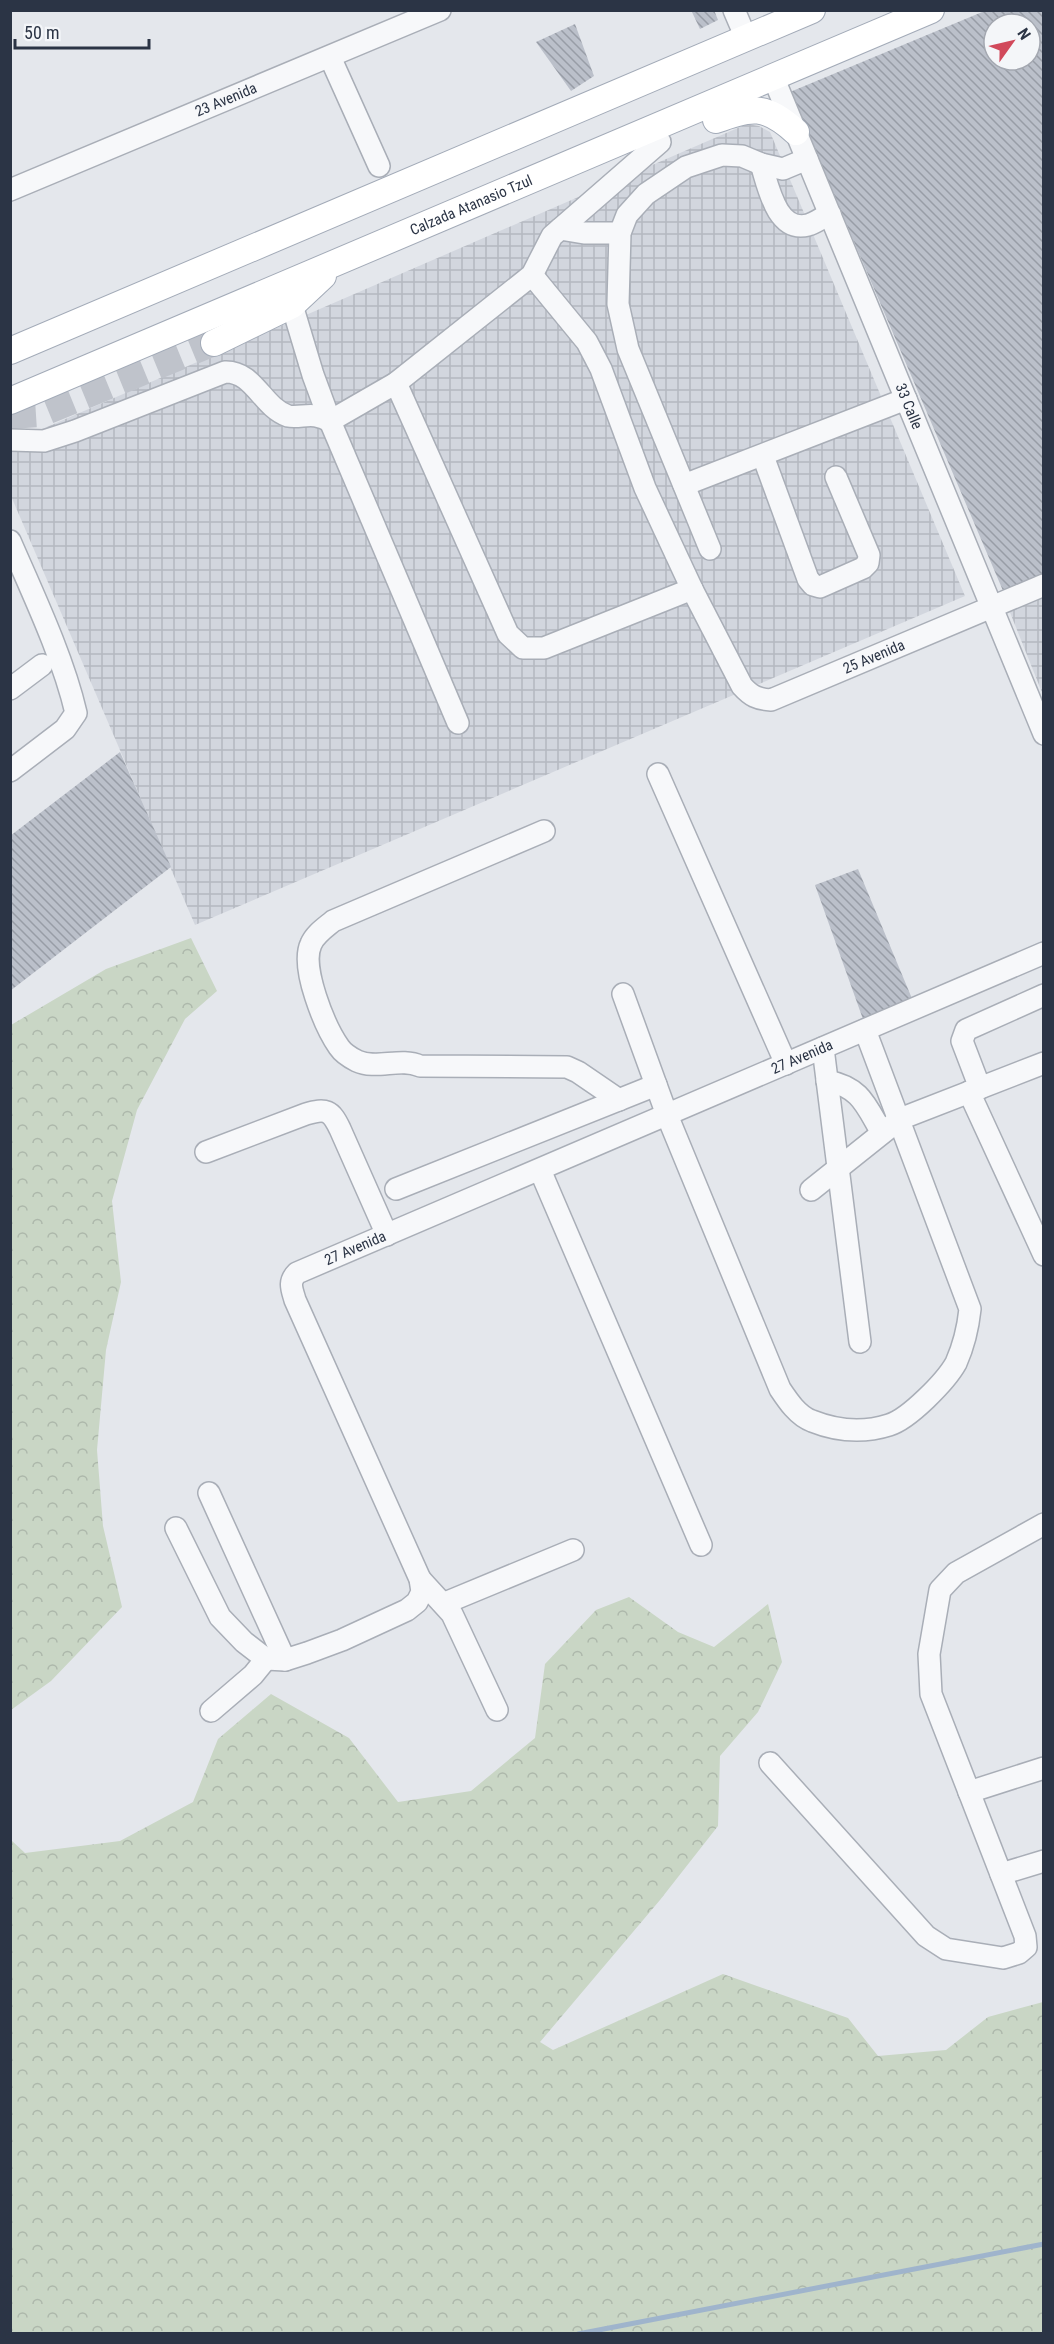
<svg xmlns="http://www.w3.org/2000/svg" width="1054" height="2344" font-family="'Roboto Condensed',sans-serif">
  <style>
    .industrial { fill: url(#industrial-grid) }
    .forest { fill: url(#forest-crowns) }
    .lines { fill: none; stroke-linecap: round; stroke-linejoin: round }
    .stream { stroke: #9fb4cc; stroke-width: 5 }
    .building { fill: url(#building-back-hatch); fill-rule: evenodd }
    .major-tunnel { stroke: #bfc3cb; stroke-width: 26; stroke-dasharray: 26 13; stroke-linecap: butt }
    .minor-casing { stroke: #a9aeb7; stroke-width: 24 }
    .major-casing { stroke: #a3abb8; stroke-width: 28 }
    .minor { stroke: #f7f8fa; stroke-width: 21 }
    .major { stroke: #fff; stroke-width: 26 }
    .labels { text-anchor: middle; stroke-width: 5; stroke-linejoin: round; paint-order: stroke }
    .street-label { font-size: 15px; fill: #2b3445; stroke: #f4f6f9 }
  </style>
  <defs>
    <pattern id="industrial-grid" width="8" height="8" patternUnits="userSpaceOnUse" patternTransform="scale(1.5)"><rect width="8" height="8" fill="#d2d6de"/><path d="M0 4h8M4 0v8" fill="none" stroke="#b4b8c0"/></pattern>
    <pattern id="forest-crowns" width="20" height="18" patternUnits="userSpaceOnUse" patternTransform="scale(1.5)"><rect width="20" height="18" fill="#c9d6c5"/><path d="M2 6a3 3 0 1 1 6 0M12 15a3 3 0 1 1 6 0" fill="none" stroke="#adb8ab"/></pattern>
    <pattern id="building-back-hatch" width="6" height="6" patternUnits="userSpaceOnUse" patternTransform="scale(1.5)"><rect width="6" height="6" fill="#bbc0ca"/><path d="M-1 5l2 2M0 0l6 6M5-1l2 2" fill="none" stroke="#989da6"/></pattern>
  </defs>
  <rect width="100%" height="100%" fill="#e4e7ec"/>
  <!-- industrial -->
  <g class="industrial">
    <path d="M747,124l12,2 11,6 195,464 -770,329 -184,-429 -1,-53z"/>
    <path d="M1043,590v105l-36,-90z"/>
  </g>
  <!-- forest -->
  <g class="forest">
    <path d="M191,938l26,53 -32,28 -48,91 -25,91 9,81 -15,68 -9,100 6,76 19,81 -71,74 -40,29v-685l95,-56z"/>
    <path d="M629,1597l49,35 36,15 54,-43 14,58 -24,50 -38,44 -2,70 -58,74 -120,142 13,8 170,-76 125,44 30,38 68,-6 42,-33 55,-15v331h-1032v-493l14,13 95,-12 73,-39 25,-63 53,-45 78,44 49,64 73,-11 64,-53 10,-74 51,-54z"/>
  </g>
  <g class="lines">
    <!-- stream -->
    <path class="stream" d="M578,2334l466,-90"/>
  </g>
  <!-- building -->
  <g class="building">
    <path d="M691,10h23l4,10 -18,9z"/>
    <path d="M987,10h57v566l-40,17 -214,-501zM994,24h36v36h-36z"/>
    <path d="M575,24l19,52 -23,15 -35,-49z"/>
    <path d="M120,752l51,115 -161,124v-155z"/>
    <path d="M858,869l55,132 -49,21 -49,-137z"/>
  </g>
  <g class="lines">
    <!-- major-tunnel -->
    <path class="major-tunnel" d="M10,416l31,-2 173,-71"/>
    <defs>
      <g id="minor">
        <path d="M734,10l12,28"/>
        <path d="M330,57l49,109"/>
        <path id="s1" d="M774,79l270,655"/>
        <path d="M761,164c7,21 15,69 47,61 7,-2 15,-8 22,-11"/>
        <path id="s2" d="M10,190l430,-180"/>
        <path d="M560,229l24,4h36"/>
        <path d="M292,305l21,70 17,46 128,302"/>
        <path d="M396,383l112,251 15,14h21l148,-59 -47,-101 -44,-119 -14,-27 -55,-67"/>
        <path d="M10,440l34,1 31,-10 150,-59c29,-1 37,35 63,44 9,2 20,-2 28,0 5,1 10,3 14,5l66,-38 136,-108 20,-39 108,-94"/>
        <path d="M763,456l45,123 5,6 7,2 43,-19 5,-5 1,-8 -33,-78"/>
        <path d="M684,485l222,-86"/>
        <path d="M10,541c23,53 53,116 66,172l-11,16 -55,42"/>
        <path d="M710,549l-82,-200 -10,-45 2,-71 7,-18 19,-21 40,-27 36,-12 20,1 19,8 22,5 24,-10"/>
        <path id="s3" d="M692,589l50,97c9,10 15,13 29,14l273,-115"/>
        <path d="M10,689l32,-24"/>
        <path d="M658,774l128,290"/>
        <path d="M544,831l-211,90c-7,6 -18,13 -22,23 -11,23 14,83 28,103 4,6 12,11 18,14 19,9 44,-4 63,5l147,1 11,5 41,28"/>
        <path d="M623,994l44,121 113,274c8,12 18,27 32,32 25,10 52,12 77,4 20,-6 57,-44 67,-62 8,-18 12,-35 14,-54l-105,-279"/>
        <path d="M823,1048l37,294"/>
        <path d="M827,1081c34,6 39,25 55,52"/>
        <path d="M980,1088l-18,-47 4,-11 78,-35"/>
        <path d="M969,1092l75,163"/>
        <path d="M206,1152l100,-38c20,-6 25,-4 34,15l47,106"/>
        <path d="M540,1170l161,375"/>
        <path d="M396,1189l260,-104"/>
        <path d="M811,1190l89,-71 144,-56"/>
        <path d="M209,1493l76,167"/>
        <path id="s4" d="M176,1528l44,89 24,25 22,17 19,1 22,-7 35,-13 65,-30 10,-8 5,-10 -2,-13 -125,-279c-3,-11 -7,-18 2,-27l747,-320"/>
        <path d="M420,1579l32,35 45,96"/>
        <path d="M445,1603l128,-53"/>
        <path d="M211,1711l42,-36 13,-16"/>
        <path d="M770,1763l156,173 20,13 57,9 16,-5 7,-6 -1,-11 -94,-242 -2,-40 11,-64 16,-17 88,-49"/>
        <path d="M969,1792l75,-24"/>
        <path d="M1001,1874l43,-13"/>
      </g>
      <g id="major">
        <path d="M716,120c36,-14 50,-15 80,12"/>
        <path d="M214,343l78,-38 31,-29"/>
        <path d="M10,351l802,-341"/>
        <path id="s5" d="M10,401l921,-391"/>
      </g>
    </defs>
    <!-- minor casing -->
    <use href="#minor" class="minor-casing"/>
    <!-- major casing -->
    <use href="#major" class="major-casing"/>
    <!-- minor -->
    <use href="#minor" class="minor"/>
    <!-- major -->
    <use href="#major" class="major"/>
  </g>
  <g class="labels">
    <!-- street labels -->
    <g class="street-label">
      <text dy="5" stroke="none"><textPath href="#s2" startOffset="234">23 Avenida</textPath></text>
      <text dy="5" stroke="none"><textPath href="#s5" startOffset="501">Calzada Atanasio Tzul</textPath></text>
      <text dy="5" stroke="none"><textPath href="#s1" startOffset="354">33 Calle</textPath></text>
      <text dy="5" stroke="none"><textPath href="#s3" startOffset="254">25 Avenida</textPath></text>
      <text dy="5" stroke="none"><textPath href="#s4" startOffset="1234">27 Avenida</textPath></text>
      <text dy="5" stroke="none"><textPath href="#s4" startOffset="748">27 Avenida</textPath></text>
    </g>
  </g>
  <!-- border -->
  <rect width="1054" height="2344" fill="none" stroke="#2b3445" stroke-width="24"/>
  <!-- north arrow -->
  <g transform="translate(1012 42) rotate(56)"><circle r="28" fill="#f4f6f9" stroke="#a4a8b1" stroke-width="1.5"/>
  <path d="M0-4.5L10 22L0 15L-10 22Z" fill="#d1495b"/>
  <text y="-9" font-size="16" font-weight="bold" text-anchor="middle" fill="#2b3445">N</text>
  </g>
  <!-- scale -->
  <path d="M15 39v9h134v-9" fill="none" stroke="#2b3445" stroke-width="3"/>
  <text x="24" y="39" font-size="18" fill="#2b3445" stroke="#f4f6f9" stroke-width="4.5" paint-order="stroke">50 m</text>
</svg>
